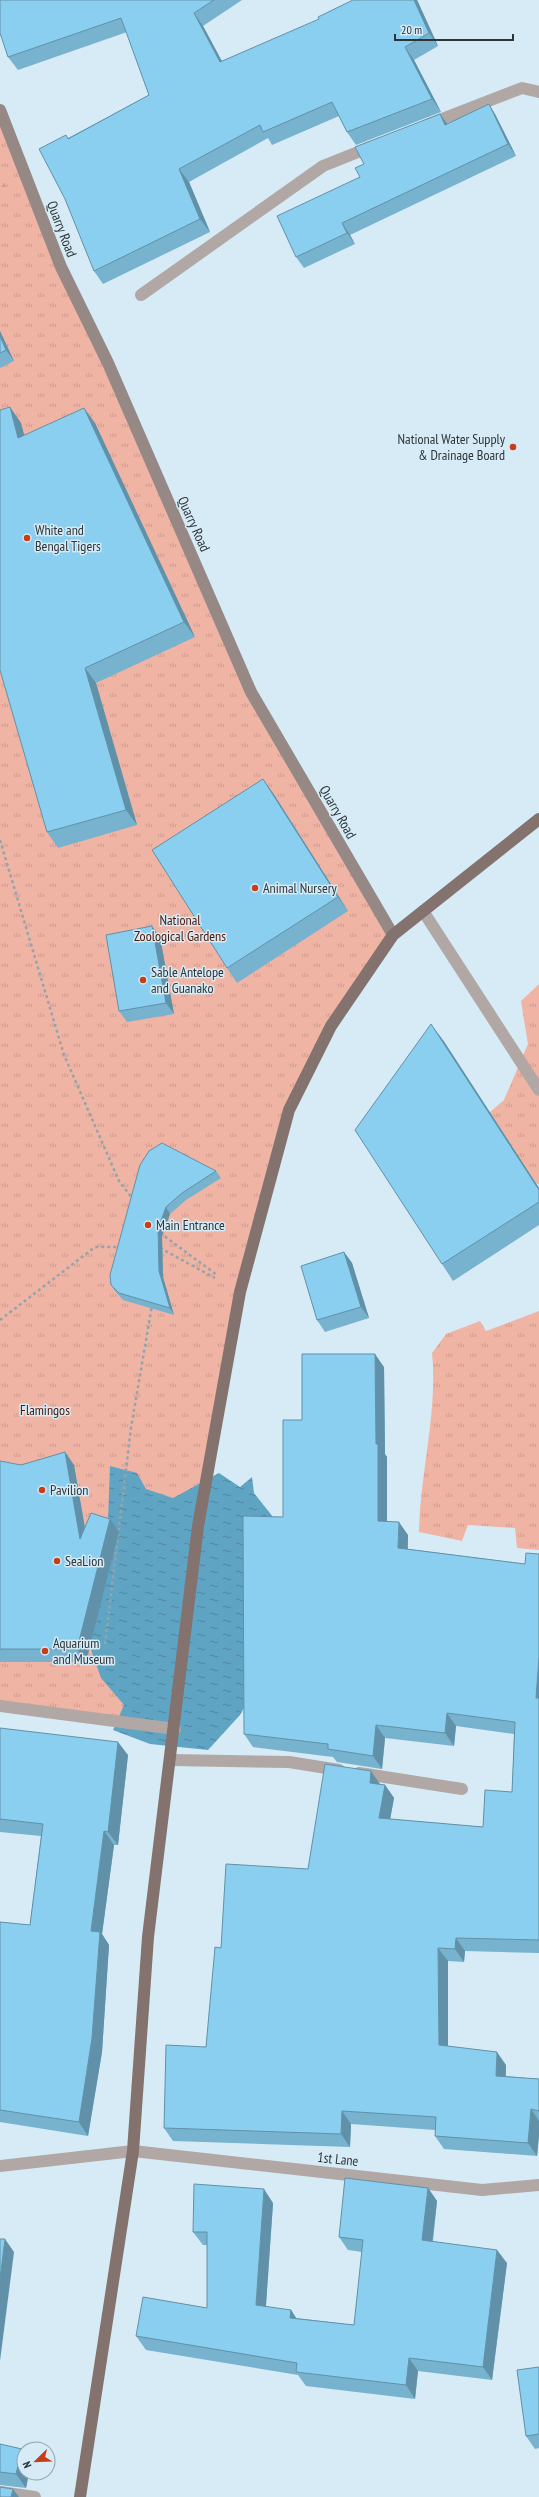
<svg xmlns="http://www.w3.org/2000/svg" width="539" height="2497" font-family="'PT Sans Narrow',sans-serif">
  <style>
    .grass { fill: url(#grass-tufts) }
    .forest { fill: url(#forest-firs) }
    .water { fill: url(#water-ripples) }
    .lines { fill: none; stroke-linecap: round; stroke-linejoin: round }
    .path { stroke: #94a4ac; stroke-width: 2.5; stroke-dasharray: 3 3; stroke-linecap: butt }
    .lane { stroke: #b1a7a4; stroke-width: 12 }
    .street { stroke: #b1a7a4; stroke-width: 12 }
    .secondary { stroke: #968884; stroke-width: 12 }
    .primary { stroke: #83726d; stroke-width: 12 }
    .wall { fill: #77b2ce }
    .shaded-wall { fill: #6191a8 }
    .building { fill: #8acff0; stroke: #6191a8 }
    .poi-dot { fill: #c73e16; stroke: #d6ebf6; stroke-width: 1.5 }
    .labels { text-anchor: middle; stroke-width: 3; stroke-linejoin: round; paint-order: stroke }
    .street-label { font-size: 14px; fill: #2d3539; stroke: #d6ebf6 }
    .poi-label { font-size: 14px; fill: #2d3539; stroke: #d6ebf6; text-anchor: start }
    .park-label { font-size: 14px; fill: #4f1505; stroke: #d6ebf6 }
  </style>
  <defs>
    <pattern id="grass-tufts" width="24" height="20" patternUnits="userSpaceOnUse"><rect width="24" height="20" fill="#f0b4a4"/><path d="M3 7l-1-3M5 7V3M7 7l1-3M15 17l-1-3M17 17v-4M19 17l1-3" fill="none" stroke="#ce9b8e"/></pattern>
    <pattern id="forest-firs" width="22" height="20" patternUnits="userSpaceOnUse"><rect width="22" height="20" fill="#f0b4a4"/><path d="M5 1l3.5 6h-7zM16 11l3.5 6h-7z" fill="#ce9b8e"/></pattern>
    <pattern id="water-ripples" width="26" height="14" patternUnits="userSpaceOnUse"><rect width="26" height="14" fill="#60a4c4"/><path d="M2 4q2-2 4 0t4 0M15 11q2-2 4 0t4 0" fill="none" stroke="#5086a0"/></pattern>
  </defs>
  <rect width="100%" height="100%" fill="#d6ebf6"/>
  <!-- grass -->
  <g class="grass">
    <path d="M0,110l61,157 190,425 142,243 -62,91 -42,84 -49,182 -65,437 -175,-23z"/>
    <path d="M539,984v200l-33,2 -53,-42 51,-44 24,-56 -7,-43z"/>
    <path d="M539,1311v239l-22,-2 -2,-20 -47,-3 -6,16 -43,-9c1,-60 19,-120 13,-179l14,-19 34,-13 6,10z"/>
  </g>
  <!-- forest -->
  <path class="forest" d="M0,173l9,22 -9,2z"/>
  <!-- water -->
  <path class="water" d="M110,1466l27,7 9,16 27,9 46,-25 21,14 12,-10 2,16 23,29 -14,153 -23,40 -32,35 -58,-6 -37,-14 11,-25 -23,-27 -12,-34 18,-96z"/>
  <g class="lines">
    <!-- path -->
    <g class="path">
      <path d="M0,840l64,215 55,126 13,17"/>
      <path d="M160,1233l57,42"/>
      <path d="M160,1248l55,30"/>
      <path d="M0,1320l95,-73h24"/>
      <path d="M105,1644l26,-216 21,-123"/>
    </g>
    <!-- lane -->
    <g class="lane">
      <path d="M429,124l93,-36 17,4"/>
      <path d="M141,295l182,-129 50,-20"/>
      <path d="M0,2166l133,-15"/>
    </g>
    <!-- street -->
    <g class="street">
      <path d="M423,911l116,179"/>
      <path d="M0,1706l175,23"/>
      <path d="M171,1760l118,2 50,8"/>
      <path d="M359,1773l103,16"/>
      <path d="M133,2151l349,39 57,-5"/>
      <path d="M0,2492l35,5"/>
    </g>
    <!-- secondary -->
    <path class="secondary" d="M0,110l61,157 47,96 143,329 142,243"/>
    <!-- primary -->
    <path class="primary" d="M80,2497l53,-346 15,-214 50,-411 42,-234 49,-182 42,-84 62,-91 146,-116"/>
  </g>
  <!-- wall -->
  <g class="wall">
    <path d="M0,0h242l-39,26 19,35 195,-61 21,46 -24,14 27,52 -85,33 -9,-13 -8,-16 -67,29 -4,-7 -79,44 21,50 -107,52 -9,-13 -26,-133 81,-43 -22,-63 -109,38 -10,-13z"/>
    <path d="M489,104l7,12 20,40 -166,79 5,9 -51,24 -8,-11 64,-80 4,-13 76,-50 7,10z"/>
    <path d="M0,331l14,30 -14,7z"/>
    <path d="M10,407l11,16 3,12 71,-12 100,214 -99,46 41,142 -79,23 -11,-16z"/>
    <path d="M273,793l75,118 -111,72 -10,-15z"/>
    <path d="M160,937l14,77 -47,8 -8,-11z"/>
    <path d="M443,1040l96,148v37l-86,56 -11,-17z"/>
    <path d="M140,1165l76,6 5,7 -35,22 -16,14 -8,22 1,41 11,38 -51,-15 -8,-9 -4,-6z"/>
    <path d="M344,1252l8,11 17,55 -44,14 -8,-12z"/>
    <path d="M384,1367l1,87 2,3v65l21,13v14l117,15 14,-10v399l-74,-2 -1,11 -16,-1v85l58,19v11l33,3v56l-2,21 -93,-7 -9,-13v-6l-84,-6 -1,23 -177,-6 -9,-13 42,-81 15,-99 87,-79 72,-85v1h5l9,13 -4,21 93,8 29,-35 2,-58 -58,-8 -2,20 -69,-8 -3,31 -45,-7 -4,-5 -80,-10 -9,-13 58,-314z"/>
    <path d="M65,1452l9,13 11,62 34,5 -33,130h-86v-201l21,4z"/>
    <path d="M0,1728l128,27 -10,90h-4l-12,89 7,11 -7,107 -14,84 -88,-14v-200l30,3 11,-89 -41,-4z"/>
    <path d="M428,2188l9,13 -4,40 74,22 -15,117 -74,-9 -3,28 -109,-13 -8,-11 -152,-25 -10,-14 71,-28v-63h-4l-10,-13 80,-29 -7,104 25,3 5,8 58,7 8,-73 -14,-2 -9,-13z"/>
    <path d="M539,2367v81l-4,1 -9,-13z"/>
    <path d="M0,2444l22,5 2,4v20h5l-3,15 -26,-3z"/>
  </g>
  <!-- shaded-wall -->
  <g class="shaded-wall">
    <path d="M414,0h3l21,46 -9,-13z"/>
    <path d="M194,13l9,13 26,49 -9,-13z"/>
    <path d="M405,47l9,13 27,52 -9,-13z"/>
    <path d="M489,104l7,12 20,40 -8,-12z"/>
    <path d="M440,114l8,11h-3z"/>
    <path d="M179,169l10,13 21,50 -10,-13z"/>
    <path d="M342,223l8,12 5,9 -8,-11z"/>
    <path d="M0,331l14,30 -8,-11 -6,-14z"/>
    <path d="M10,407l11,16 8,31 -11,-16z"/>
    <path d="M84,408l11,15 100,214 -11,-15z"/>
    <path d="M85,668l11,15 41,142 -11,-15z"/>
    <path d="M263,779l10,14 75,118 -10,-14z"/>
    <path d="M152,926l8,11 14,77 -8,-11z"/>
    <path d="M431,1024l12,16 96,148v2z"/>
    <path d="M166,1207l4,7 -8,22 1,41 11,38 -4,-7 -11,-37 -1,-42z"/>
    <path d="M344,1252l8,11 17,55 -8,-11z"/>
    <path d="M375,1354l9,13 1,87 2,3v77l-9,-13 -2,-77z"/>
    <path d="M65,1452l9,13 15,87 -9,-13z"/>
    <path d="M110,1519l9,13 -33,130 -9,-13z"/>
    <path d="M399,1522l9,13 -1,26 -9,-13z"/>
    <path d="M539,1657v45l-3,-4z"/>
    <path d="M447,1713l9,13 -2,20 -9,-13z"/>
    <path d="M376,1725l9,13 -3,31 -9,-13z"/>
    <path d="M118,1742l10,13 -10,90 -10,-13z"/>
    <path d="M371,1771l9,13 -1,12 -9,-13z"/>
    <path d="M385,1785l9,13 -6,33 -9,-13z"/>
    <path d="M104,1831l10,14 -12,89 7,11 -7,107 -14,84 -9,-14 12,-191z"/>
    <path d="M456,1938l9,13 -1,11 -9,-13z"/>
    <path d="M438,1948l10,13v97l-9,-13z"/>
    <path d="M497,2052l9,13 -1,24 -9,-13z"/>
    <path d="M531,2109l8,12v14l-2,21 -9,-13z"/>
    <path d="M342,2111l9,13 -1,23 -9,-13z"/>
    <path d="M428,2188l9,13 -6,52 -9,-13z"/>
    <path d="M264,2189l9,14 -8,115 -9,-13z"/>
    <path d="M5,2239l9,13 -14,109v-82z"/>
    <path d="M497,2250l10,13 -15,117 -9,-13z"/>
    <path d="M291,2310l9,14 -10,-6z"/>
    <path d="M409,2358l9,13 -3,28 -9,-14z"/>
    <path d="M22,2449l2,4v20h5l-3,15 -10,-14z"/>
    <path d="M13,2489l6,8h-8z"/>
  </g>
  <!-- building -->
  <g class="building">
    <path d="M0,0h214l-20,13 26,49 99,-43 -1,-2 35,-17h61l15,33 -24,14 27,52 -85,33 -15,-30 -69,30 -3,-7 -81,44 21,50 -106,52 -29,-72 -26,-50 27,-14 2,4 81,-44 -28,-77 -113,39 -8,-24z"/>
    <path d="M489,104l19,40 -166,79 5,10 -51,24 -19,-41 83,-39 -5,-9 9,-4 -9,-17 85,-33 5,11z"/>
    <path d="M0,336l6,14 -6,3z"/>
    <path d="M10,407l8,31 66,-30 100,214 -99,46 41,142 -79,22 -47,-162v-260z"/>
    <path d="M263,779l75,118 -111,71 -75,-118z"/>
    <path d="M152,926l14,77 -47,8 -13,-76z"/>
    <path d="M431,1024l108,166v12l-97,62 -87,-134z"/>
    <path d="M162,1143l54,28 -34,22 -16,14 -8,22 1,42 11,37 -51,-15 -8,-8 -1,-10 30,-110 9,-14z"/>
    <path d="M344,1252l17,55 -44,13 -16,-54z"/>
    <path d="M302,1354h73l1,90h2v77l21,1 -1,26 127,16 1,-11 13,1v103l-3,41h3v242l-83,-2 -1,11 -17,-1 1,97 58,7 -1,24 43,3v32l-8,-2 -3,34 -93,-7 1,-19 -94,-6 -1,23 -177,-6 2,-83 40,2 9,-100 6,1 5,-84 82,5 17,-105 46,7 -1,12 15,2 -6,33 104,9 2,-37 27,2 3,-70 -68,-9 -2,20 -69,-8 -3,31 -45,-7v-5l-84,-10 -1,-218 40,1v-97h19z"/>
    <path d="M65,1452l15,87 11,-26 19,6 -33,130h-77v-188l21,4z"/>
    <path d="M0,1728l118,14 -10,90 -4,-1 -13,100 9,1 -8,106 -13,84 -79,-12v-188l30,3 13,-101 -43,-5z"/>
    <path d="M345,2178l83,10 -6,52 75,10 -14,117 -74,-9 -3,27 -110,-13 1,-9 -161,-27 7,-39 64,11v-76h-14l1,-48 70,5 -8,116 35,5 -1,8 64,7 9,-85 -24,-3z"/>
    <path d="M0,2239h5l-5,40z"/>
    <path d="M539,2367v67l-13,2 -9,-66z"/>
    <path d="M0,2444l22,5 -6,25 -16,-2z"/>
    <path d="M0,2487l13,2 -2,8h-11z"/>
  </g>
  <!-- markers -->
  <g class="poi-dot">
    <circle cx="513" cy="447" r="4"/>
    <circle cx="27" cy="538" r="4"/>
    <circle cx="255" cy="888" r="4"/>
    <circle cx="143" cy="980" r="4"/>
    <circle cx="148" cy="1225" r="4"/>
    <circle cx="42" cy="1490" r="4"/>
    <circle cx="57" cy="1561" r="4"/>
    <circle cx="45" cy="1651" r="4"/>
  </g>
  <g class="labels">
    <!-- street labels -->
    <g class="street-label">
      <text transform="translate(62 229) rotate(69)" y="5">Quarry Road</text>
      <text transform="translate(194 524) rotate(66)" y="5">Quarry Road</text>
      <text transform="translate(338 812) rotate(60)" y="5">Quarry Road</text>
      <text transform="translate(338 2159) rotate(6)" y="5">1st Lane</text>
    </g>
    <!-- poi labels -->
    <g class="poi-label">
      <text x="505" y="444" text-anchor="end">National Water Supply<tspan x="505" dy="16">&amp; Drainage Board</tspan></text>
      <text x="35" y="535">White and<tspan x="35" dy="16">Bengal Tigers</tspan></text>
      <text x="263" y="893">Animal Nursery</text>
      <text x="151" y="977">Sable Antelope<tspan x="151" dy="16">and Guanako</tspan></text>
      <text x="156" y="1230">Main Entrance</text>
      <text x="50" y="1495">Pavilion</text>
      <text x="65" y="1566">SeaLion</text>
      <text x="53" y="1648">Aquarium<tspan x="53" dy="16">and Museum</tspan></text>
    </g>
    <!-- park labels -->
    <g class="park-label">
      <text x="180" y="925">National<tspan x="180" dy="16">Zoological Gardens</tspan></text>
      <text x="45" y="1415">Flamingos</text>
    </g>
  </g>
  <!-- north arrow -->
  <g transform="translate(36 2461) rotate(247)"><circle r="19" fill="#d6ebf6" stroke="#92a2aa"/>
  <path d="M0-3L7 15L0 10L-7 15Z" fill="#c73e16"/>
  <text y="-6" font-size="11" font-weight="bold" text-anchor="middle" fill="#2d3539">N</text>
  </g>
  <!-- scale -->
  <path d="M395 34v6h118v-6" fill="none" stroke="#2d3539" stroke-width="2"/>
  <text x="401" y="34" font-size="12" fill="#2d3539" stroke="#d6ebf6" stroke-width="3" paint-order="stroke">20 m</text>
</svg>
